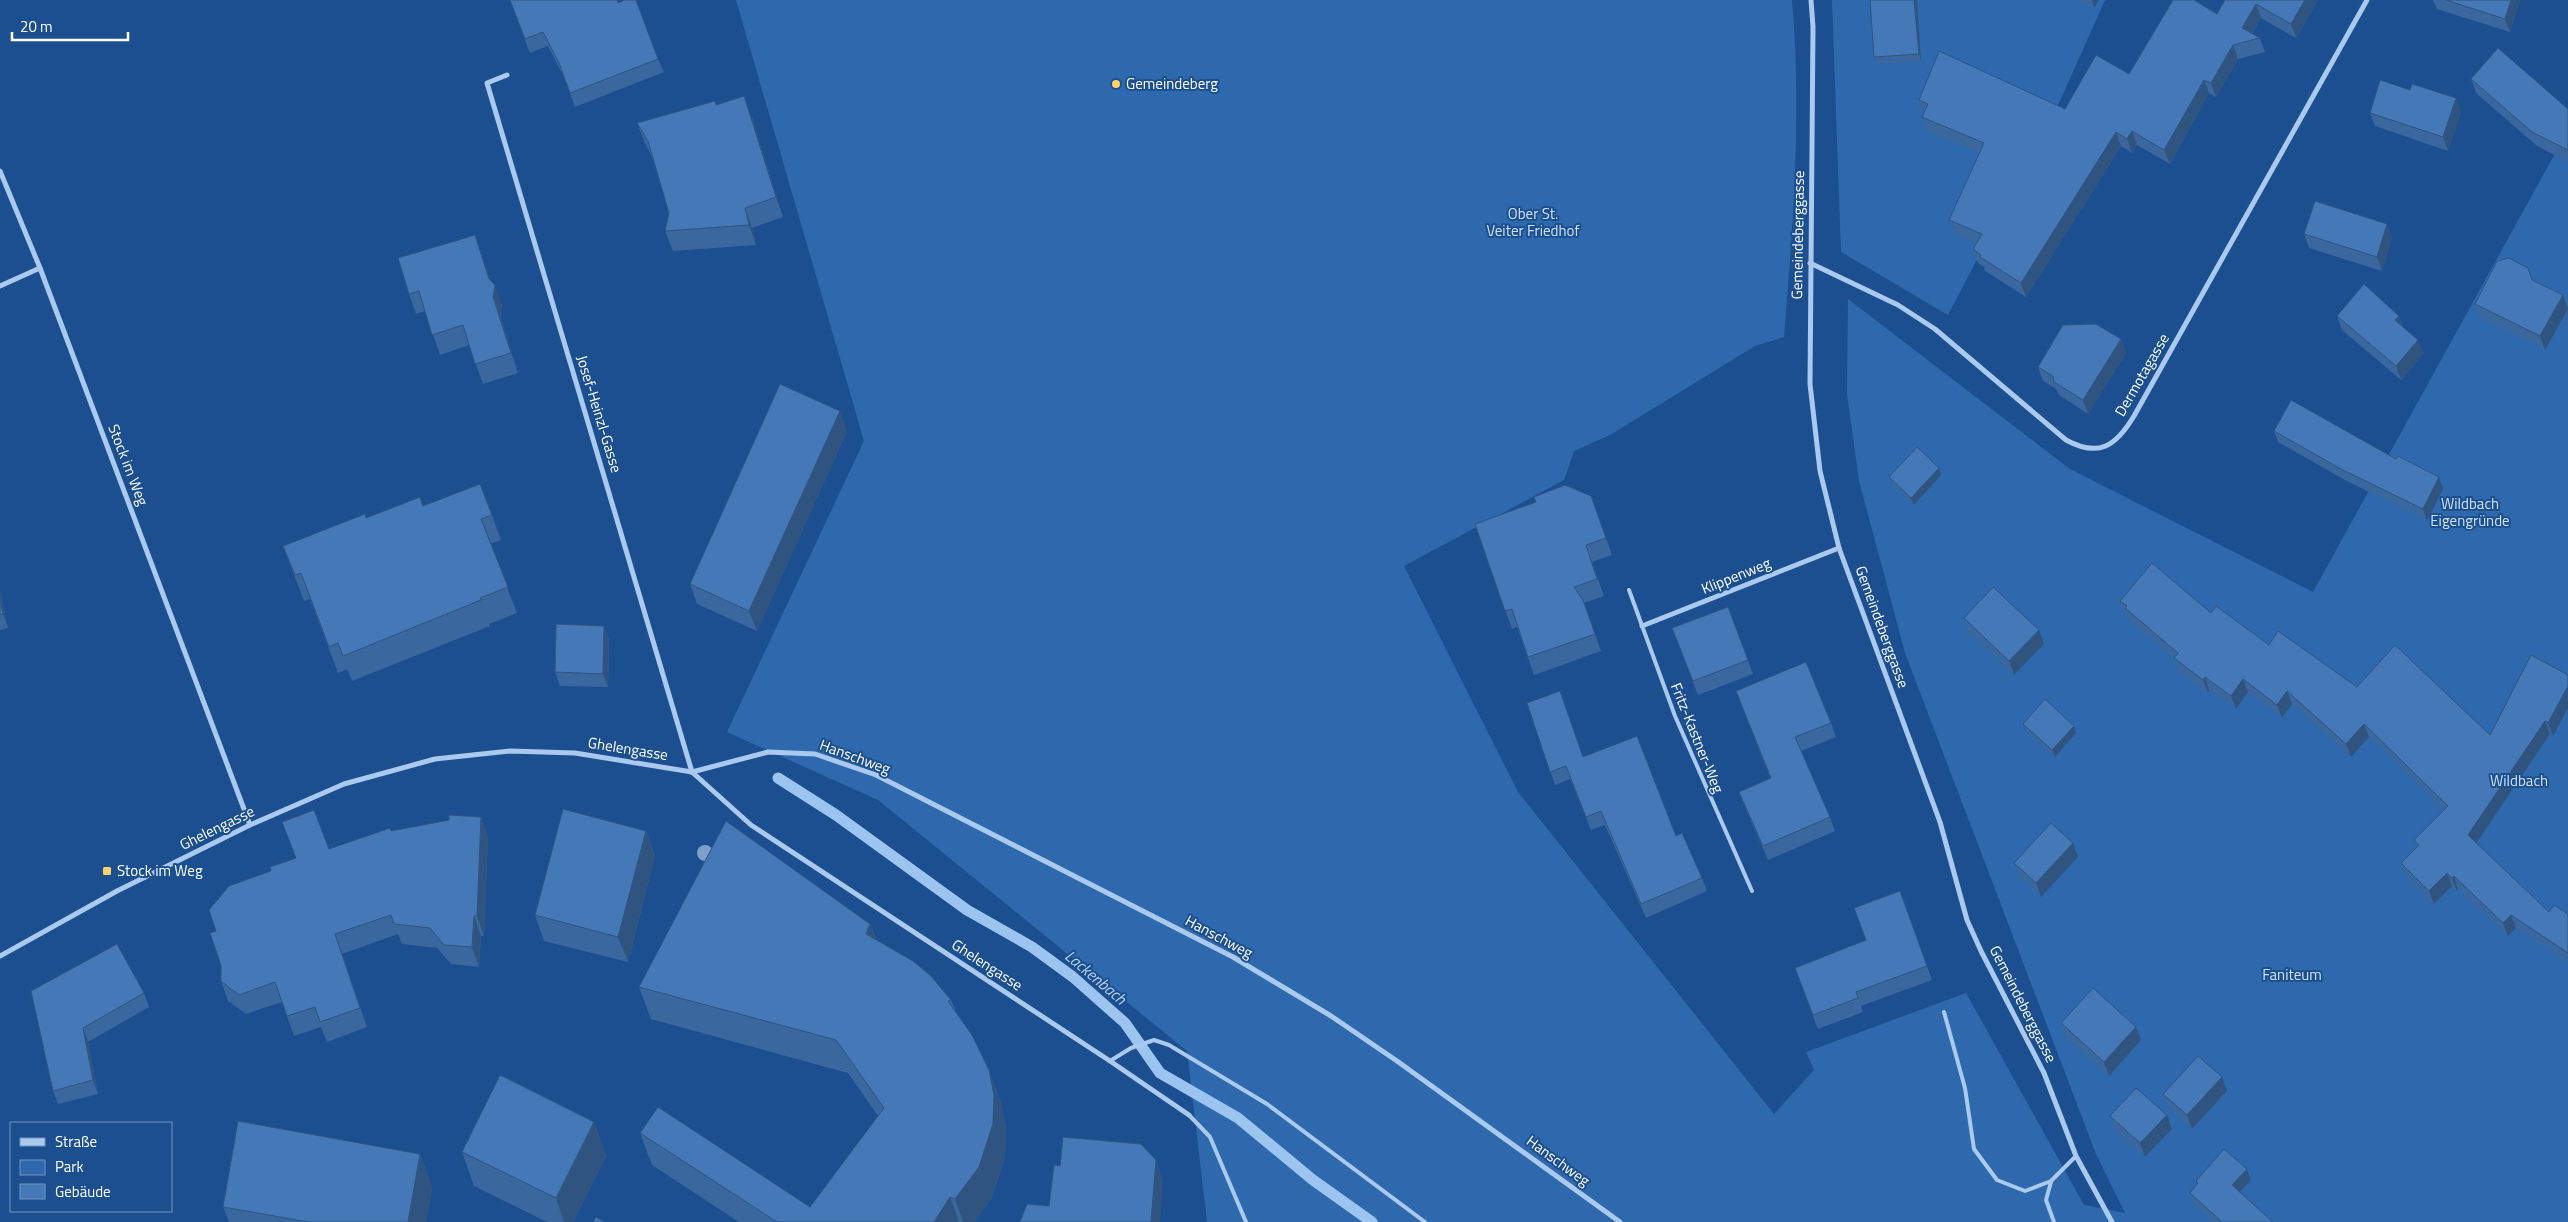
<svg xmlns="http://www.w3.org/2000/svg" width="2568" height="1222" font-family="'Titillium Web',sans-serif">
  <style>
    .green { fill: #2e69ad }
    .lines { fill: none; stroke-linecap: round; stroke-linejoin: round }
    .stream { stroke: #9cc4f0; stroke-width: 11 }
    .lane { stroke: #a9c9ee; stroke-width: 4 }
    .street { stroke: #a9c9ee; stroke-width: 5 }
    .tree { fill: #7ea0ca }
    .wall { fill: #3a679d }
    .shaded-wall { fill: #305480 }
    .building { fill: #4478b7; stroke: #305480 }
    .poi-dot { fill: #ffd166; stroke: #1b4f8f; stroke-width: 2 }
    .labels { text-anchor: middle; stroke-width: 4; stroke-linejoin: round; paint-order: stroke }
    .poi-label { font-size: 15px; fill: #fff; stroke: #1b4f8f; text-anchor: start }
    .park-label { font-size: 15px; fill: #cfe3fa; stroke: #1b4f8f }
    .street-label { font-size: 15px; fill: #fff; stroke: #1b4f8f }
    .water-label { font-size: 16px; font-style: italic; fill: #b5d3f5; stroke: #1b4f8f }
  </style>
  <rect width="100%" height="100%" fill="#1b4f8f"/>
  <!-- green -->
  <g class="green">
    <path d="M736,0h1056c10,112 1,225 -8,337l-29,9 -145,89 -36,16 -10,29 -160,86 114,226 256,322 40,-44 -8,-18 160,-59 118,212 41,8 -29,-59 -191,-501 -46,-172 -12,-87 1,-95 222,170 243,123 255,-462v1092h-1361l-20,-171 -309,-251 -151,-68 137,-291z"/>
    <path d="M1832,0h273l-45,101 -112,214 -107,-63z"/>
  </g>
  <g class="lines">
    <!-- stream -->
    <path class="stream" d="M778,778l58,37 131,95 65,37 41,30 52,46 35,50 78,45 75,62 59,42"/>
    <!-- lane -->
    <g class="lane">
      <path d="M1629,590l46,126 77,175"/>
      <path d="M1944,1012l21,76 9,61 23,31 28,11 26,-10 25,-25"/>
      <path d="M1110,1061l21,-13 23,-8 15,5 98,59 158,118"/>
      <path d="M1189,1115l21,22 36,85"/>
      <path d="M2051,1182l-5,18 8,22"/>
    </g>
    <!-- street -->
    <g class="street">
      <path d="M1811,0l2,27 -3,357 10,87 19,77 101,274 27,98 14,31 63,122 32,83 36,66"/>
      <path d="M507,75l-20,8 205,689"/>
      <path d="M0,171l40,97 210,557"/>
      <path d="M1810,263l88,42 37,24 131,111c33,18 50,6 68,-24l233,-416"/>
      <path d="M0,286l40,-18"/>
      <path d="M1642,626l197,-78"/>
      <path d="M692,772l76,-20 47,2 61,21 357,182 98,59 66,45 223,161"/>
      <path d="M0,956l117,-65 133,-66 94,-41 91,-25 75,-8 65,2 117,19 59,53 359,236 79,54"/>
    </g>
  </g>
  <!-- trees -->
  <circle class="tree" cx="705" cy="853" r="8"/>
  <!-- wall -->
  <g class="wall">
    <path d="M510,0h107l1,3 40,56 6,13 -89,35 -11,-30 -16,-31 -18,7z"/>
    <path d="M1870,0h47l4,61 -44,3 -3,-7z"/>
    <path d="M2078,0h21l-5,8z"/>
    <path d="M2225,0h93l-22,38 -35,-20 -9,16 8,4 5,14 -27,7 -22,38 -7,-4 -39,71 -33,-19 -5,8 -11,-7 -95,151 -41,-26 -1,-4 -6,-4 -5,-14 3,-6 -22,-10 -5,-13 31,-67 -53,-22 -5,-14 2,-4 -5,-13 146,9 64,-35 88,-60z"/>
    <path d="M2433,0h87l-10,32 -73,-23z"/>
    <path d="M2471,79l97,30v53l-31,-16 -61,-53z"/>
    <path d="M717,105l35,12 31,100 -31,11 4,17 -83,6 -8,-20 4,-18 -17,-56 -7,-14 -8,-20z"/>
    <path d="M2461,112l-13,39 -73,-25 -5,-13z"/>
    <path d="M2387,224l5,14 -10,33 -73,-23 -5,-14z"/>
    <path d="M482,255l8,25 12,25 -1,12 17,56 -35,11 -14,-39 -29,10 -15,-44 -9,3 -7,-20z"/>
    <path d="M2528,268l5,12 30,15 5,14 -23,41 -65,-32 -5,-14z"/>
    <path d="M2337,316h62l4,11 21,26 -23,27 -59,-50z"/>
    <path d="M2121,339l5,14 -38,61 -29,-19 -3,-6 -13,-8 -5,-14z"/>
    <path d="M847,431l-90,200 -60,-27 -7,-20z"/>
    <path d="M2274,431l122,28 43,18 4,12 -16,32 -82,-41 -67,-38z"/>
    <path d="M1939,468l2,7 -27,30 -22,-21 -3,-7z"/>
    <path d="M1591,496l21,59 -20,7 12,34 -20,7 17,48 -67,24 -17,-48 -5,2 -37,-105 61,-22 -2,-5z"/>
    <path d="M424,506l68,9 9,25 -11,4 27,69 -28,11 1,2 -138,55 -5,-12 -9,4 -28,-74 -6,2 -21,-55 83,-28z"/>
    <path d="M0,591l8,37 -8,2z"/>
    <path d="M2120,601l91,12 58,32 88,42 133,48 41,-80 22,81 -3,-2 -74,109 73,69 19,2v49l-52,-35 -8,8 -50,-47 -1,2 -5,-5 -18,18 -28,-28 -5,-13 16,-15 -3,-8 30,-30 -75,-73 -18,20 -59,-53 -10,14 -34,-26 -12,17 -27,-19 -1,3 -30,-22 -4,-13 -45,-37 -1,-5 -3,-2z"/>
    <path d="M1728,607l25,67 -55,21 -26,-67z"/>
    <path d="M1964,618l75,12 5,14 -30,31 -45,-43z"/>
    <path d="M604,626l5,14 -1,47 -48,-1 -5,-14z"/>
    <path d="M1736,691l95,32 5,14 -35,14 29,66 5,14 -67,29 -24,-55 -5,-13 31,-14z"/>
    <path d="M1527,703l56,54 93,79 26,42 5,13 -61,27 -41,-93 -14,5 -21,-51 -15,6z"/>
    <path d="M2023,724l51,2 2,7 -21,24 -30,-26z"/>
    <path d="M391,831l97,5 -4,100h-3l-2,31 -28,-3 -14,-16 -35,-4 -4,-10 -56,20 25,73 -40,15 -6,-15 -27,9 -12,-34 -36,12 -18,-13 -7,-20v-16l-5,-34 55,-60 58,-22z"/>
    <path d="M646,831l9,25 -27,106 -84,-21 -9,-26z"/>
    <path d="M2078,857l-37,40 -22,-20 -5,-14z"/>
    <path d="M1900,891l32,89 -71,26 2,6 -45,17 -23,-61 71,-27z"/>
    <path d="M870,924l6,15 75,61 5,12 33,58 12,33 5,25 -1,29 -14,42 -17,23h-235l-87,-57 -12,-32 170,74 68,-91 -30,-43 -197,-54 -12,-32z"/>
    <path d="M31,991l113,2 5,14 -61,35 10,52 -40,10 -5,-13z"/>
    <path d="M2061,1023l75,4 5,13 -32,36 -43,-39z"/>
    <path d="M2222,1077l5,14 -35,38 -24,-21 -5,-14z"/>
    <path d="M2110,1116l62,13 -27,28 -30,-27z"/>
    <path d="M594,1122l12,34 -33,66h-26l-73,-36 -12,-34z"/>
    <path d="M420,1154l12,34 -6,34h-197l-6,-15z"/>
    <path d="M2251,1180l-11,12 33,30h-60l-19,-18 -4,-11 7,-8 -1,-4z"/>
  </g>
  <!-- shaded-wall -->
  <g class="shaded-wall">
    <path d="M1914,0h3l4,61 -2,-7z"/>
    <path d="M2092,0h7l-5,8 -2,-7z"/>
    <path d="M2305,0h13l-22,38 -5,-14z"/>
    <path d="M2511,0h9l-10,32 -5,-13z"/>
    <path d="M2256,4l5,14 -14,24 -5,-14z"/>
    <path d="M2233,45l5,14 -22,38 -5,-14z"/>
    <path d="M2204,80l5,13 -39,71 -6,-14z"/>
    <path d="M744,96l8,21 31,100 -7,-20z"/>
    <path d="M2456,98l5,14 -13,39 -5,-14z"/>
    <path d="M2132,131l5,14 -5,8 -5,-14z"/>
    <path d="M2116,132l5,14 -95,151 -5,-14z"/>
    <path d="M745,208l7,20 4,17 -7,-20z"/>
    <path d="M2387,224l5,14 -10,33 -5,-14z"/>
    <path d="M475,235l7,20 12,38 1,-8 7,20 -1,12 17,56 -7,-20z"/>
    <path d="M2563,295l5,14 -23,41 -5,-14z"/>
    <path d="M2399,316l5,13 -9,-9z"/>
    <path d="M2121,339l5,14 -38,61 -5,-14z"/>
    <path d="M2418,340l6,13 -23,27 -5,-14z"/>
    <path d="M840,411l7,20 -90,200 -8,-20z"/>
    <path d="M1939,468l2,7 -27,30 -3,-7z"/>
    <path d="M2439,477l4,12 -16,32 -4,-12z"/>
    <path d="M0,591l8,37 -5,-14 -3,-14z"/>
    <path d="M604,626l5,14 -1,47 -5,-13z"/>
    <path d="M2039,630l5,14 -30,31 -5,-14z"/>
    <path d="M2205,677l4,13 -1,3 -5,-13z"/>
    <path d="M2243,679l5,13 -12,17 -5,-13z"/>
    <path d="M2568,686v22l-15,28 -5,-13z"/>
    <path d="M2287,691l5,13 -10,14 -5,-13z"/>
    <path d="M2545,721l5,13 -77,114 -5,-13z"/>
    <path d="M2364,724l5,13 -18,20 -5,-13z"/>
    <path d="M2074,726l2,7 -21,24 -3,-7z"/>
    <path d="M481,817l7,19 -4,100 -7,-20z"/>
    <path d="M646,831l9,25 -27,106 -10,-25z"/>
    <path d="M2073,843l5,14 -37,40 -5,-14z"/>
    <path d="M2447,873l5,13 -18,18 -5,-13z"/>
    <path d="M2454,876l4,13 -1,2 -5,-13z"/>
    <path d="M2511,915l5,13 -8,8 -5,-13z"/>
    <path d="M474,916l7,20 -2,31 -7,-20z"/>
    <path d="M870,924l12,33 -16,-23z"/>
    <path d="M2136,1027l5,13 -32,36 -5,-14z"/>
    <path d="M83,1028l5,14 10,52 -5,-14z"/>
    <path d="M989,1070l12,33 5,25 -1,29 -14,42 -17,23h-11l-8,-23z"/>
    <path d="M2222,1077l5,14 -35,38 -5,-14z"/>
    <path d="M2167,1115l5,14 -27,28 -5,-14z"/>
    <path d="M594,1122l12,34 -33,66h-9l-8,-24z"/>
    <path d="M420,1154l12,34 -6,34h-18z"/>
    <path d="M1156,1160l7,20 -3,42h-9z"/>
    <path d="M2247,1169l4,11 -15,16 -4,-11z"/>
    <path d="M950,1197l9,25h-25z"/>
  </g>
  <!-- building -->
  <g class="building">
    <path d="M510,0h107l1,3 6,-3h12l22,59 -88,34 -11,-30 -16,-31 -18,7z"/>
    <path d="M1870,0h44l5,54 -45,3z"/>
    <path d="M2173,0h21l23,14 8,-14h80l-14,24 -35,-20 -14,24 18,10 -27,7 -22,38 -7,-3 -40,70 -32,-19 -5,8 -11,-7 -95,151 -41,-26 1,-2 -8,-6 9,-15 -33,-14 35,-77 -62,-26 6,-13 -9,-4 20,-49 126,58 31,-54 33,19z"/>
    <path d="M2446,0h65l-6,19z"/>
    <path d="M2498,48l70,61v41l-36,-18 -61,-53z"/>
    <path d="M2380,80l30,10 2,-6 44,14 -13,39 -73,-24z"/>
    <path d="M744,96l32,101 -31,11 4,17 -84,6 4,-18 -21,-72 -11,-18 78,-22 1,4z"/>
    <path d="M2315,201l72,23 -10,33 -73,-23z"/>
    <path d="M475,235l14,44 6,6 -2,12 18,56 -36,11 -12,-39 -31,10 -13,-44 -10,3 -11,-36z"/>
    <path d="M2509,258l19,10 4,12 31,15 -23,41 -65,-32 22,-43z"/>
    <path d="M2364,284l35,32 -4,4 23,20 -22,26 -59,-50z"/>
    <path d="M2096,324l25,15 -38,61 -29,-18 -1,-6 -15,-9 25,-42z"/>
    <path d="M780,384l60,27 -91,200 -59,-27z"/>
    <path d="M2291,400l105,59 2,-3 41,21 -16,32 -82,-40 -67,-38z"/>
    <path d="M1917,447l22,21 -28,30 -22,-21z"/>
    <path d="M480,484l12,31 -11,4 27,68 -28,11 1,2 -138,56 -5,-13 -9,4 -28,-74 -6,2 -12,-29 82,-32 1,4 54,-21 3,9z"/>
    <path d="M1565,485l26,11 15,42 -20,7 11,34 -23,8 9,13 12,34 -67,23 -16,-48 -7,2 -30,-87 61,-22 -2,-5z"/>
    <path d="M2152,563l59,50 5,-7 53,39 9,-14 79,56 38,-42 95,90 41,-80 37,20v11l-20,37 -3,-2 -77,114 81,77 5,-7 14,9v39l-57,-38 -8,8 -49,-47 -2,2 -5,-5 -18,18 -28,-28 18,-18 -5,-5 34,-34 -84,-82 -18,20 -59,-53 -10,14 -34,-26 -12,17 -26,-19 -2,3 -29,-22 4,-5 -53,-45 2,-2 -7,-5z"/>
    <path d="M1993,587l46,43 -30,31 -45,-43z"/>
    <path d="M0,600l3,14 -3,1z"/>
    <path d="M1728,607l20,53 -55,21 -21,-53z"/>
    <path d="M556,624l48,2 -1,48 -48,-2z"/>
    <path d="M1806,662l25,61 -36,14 35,80 -67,29 -24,-54 32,-14 -35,-87z"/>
    <path d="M1560,691l23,66 54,-21 39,100 6,-3 20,45 -61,26 -40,-93 -15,6 -20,-51 -16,6 -23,-69z"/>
    <path d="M2045,699l29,27 -22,24 -29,-26z"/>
    <path d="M563,809l83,22 -28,106 -83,-22z"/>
    <path d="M314,810l15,39 61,-21 1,3 58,-11v-5l32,2 -4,99h-3l-2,31 -28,-2 -14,-17 -36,-4 -3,-9 -56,19 25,74 -40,14 -5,-15 -28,9 -12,-34 -36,13 -18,-14v-16l-11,-32 6,-2 -7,-21 20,-24 42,-15 -1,-4 26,-9 -14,-36z"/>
    <path d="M726,821l144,103 -4,10 47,27 18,15 20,24 -3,1 24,34 17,35 5,25 -1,29 -14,43 -24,32 -5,-2 -16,25h-157l-137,-89 18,-26 152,100 74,-99 -48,-68 -197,-53z"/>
    <path d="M2051,823l22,20 -37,40 -22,-20z"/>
    <path d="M1900,891l27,75 -71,26 2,6 -45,17 -18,-47 71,-28 -12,-32z"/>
    <path d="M117,944l27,49 -61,35 10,52 -40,11 -22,-100z"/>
    <path d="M2093,988l43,39 -32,35 -43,-39z"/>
    <path d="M2198,1056l24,21 -35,38 -24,-21z"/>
    <path d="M500,1075l94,47 -38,76 -94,-46z"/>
    <path d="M2136,1088l31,27 -27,28 -30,-27z"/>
    <path d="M238,1121l182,33 -12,68h-100l-85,-15z"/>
    <path d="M1063,1137l78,7 15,16 -5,62h-131l7,-18 22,2 5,-41 6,1z"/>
    <path d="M2224,1149l23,20 -15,16 41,37h-51l-32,-29 8,-10 -2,-2z"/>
    <path d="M596,1217l9,5h-12z"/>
  </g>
  <!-- markers -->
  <g class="poi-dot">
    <circle cx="1116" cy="84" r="5"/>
    <rect x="102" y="866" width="10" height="10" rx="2.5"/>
  </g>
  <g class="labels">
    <!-- poi labels -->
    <g class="poi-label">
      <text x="1126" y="89">Gemeindeberg</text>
      <text x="117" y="876">Stock im Weg</text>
    </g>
    <!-- park labels -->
    <g class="park-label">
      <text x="1533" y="219">Ober St.<tspan x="1533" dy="17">Veiter Friedhof</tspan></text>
      <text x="2470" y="509">Wildbach<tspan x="2470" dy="17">Eigengründe</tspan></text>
      <text x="2519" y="786">Wildbach</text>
      <text x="2292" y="980">Faniteum</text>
    </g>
    <!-- street labels -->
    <g class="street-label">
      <text transform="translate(1798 235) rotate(-89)" y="5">Gemeindeberggasse</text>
      <text transform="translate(2142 375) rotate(-60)" y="5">Dermotagasse</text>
      <text transform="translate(599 414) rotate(73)" y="5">Josef-Heinzl-Gasse</text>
      <text transform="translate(128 465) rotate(69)" y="5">Stock im Weg</text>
      <text transform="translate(1736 576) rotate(-22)" y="5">Klippenweg</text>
      <text transform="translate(1882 627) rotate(70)" y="5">Gemeindeberggasse</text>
      <text transform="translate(1697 738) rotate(68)" y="5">Fritz-Kastner-Weg</text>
      <text transform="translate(628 749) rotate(9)" y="5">Ghelengasse</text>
      <text transform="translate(855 757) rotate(20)" y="5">Hanschweg</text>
      <text transform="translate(217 828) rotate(-26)" y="5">Ghelengasse</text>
      <text transform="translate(1219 937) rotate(28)" y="5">Hanschweg</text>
      <text transform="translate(987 965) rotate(33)" y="5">Ghelengasse</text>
      <text transform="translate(2023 1004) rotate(63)" y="5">Gemeindeberggasse</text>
      <text transform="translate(1558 1161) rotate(36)" y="5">Hanschweg</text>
    </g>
    <!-- water labels -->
    <g class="water-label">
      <text transform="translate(1096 977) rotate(40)" y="6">Lackenbach</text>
    </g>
  </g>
  <!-- legend -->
  <rect x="10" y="1122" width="162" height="90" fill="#1b4f8f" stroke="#7695bc"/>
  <rect x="20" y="1138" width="25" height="8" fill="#a9c9ee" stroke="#7695bc"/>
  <text x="55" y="1147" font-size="15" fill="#ffffff">Straße</text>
  <rect x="20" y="1160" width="25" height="15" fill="#2e69ad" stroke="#7695bc"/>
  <text x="55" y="1172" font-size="15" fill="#ffffff">Park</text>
  <rect x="20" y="1184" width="25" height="15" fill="#4478b7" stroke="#7695bc"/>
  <text x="55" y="1197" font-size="15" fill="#ffffff">Gebäude</text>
  <!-- scale -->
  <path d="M12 32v8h116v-8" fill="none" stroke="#ffffff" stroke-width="2.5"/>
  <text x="20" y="32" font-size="15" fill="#ffffff" stroke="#1b4f8f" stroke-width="4" paint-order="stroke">20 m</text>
</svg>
